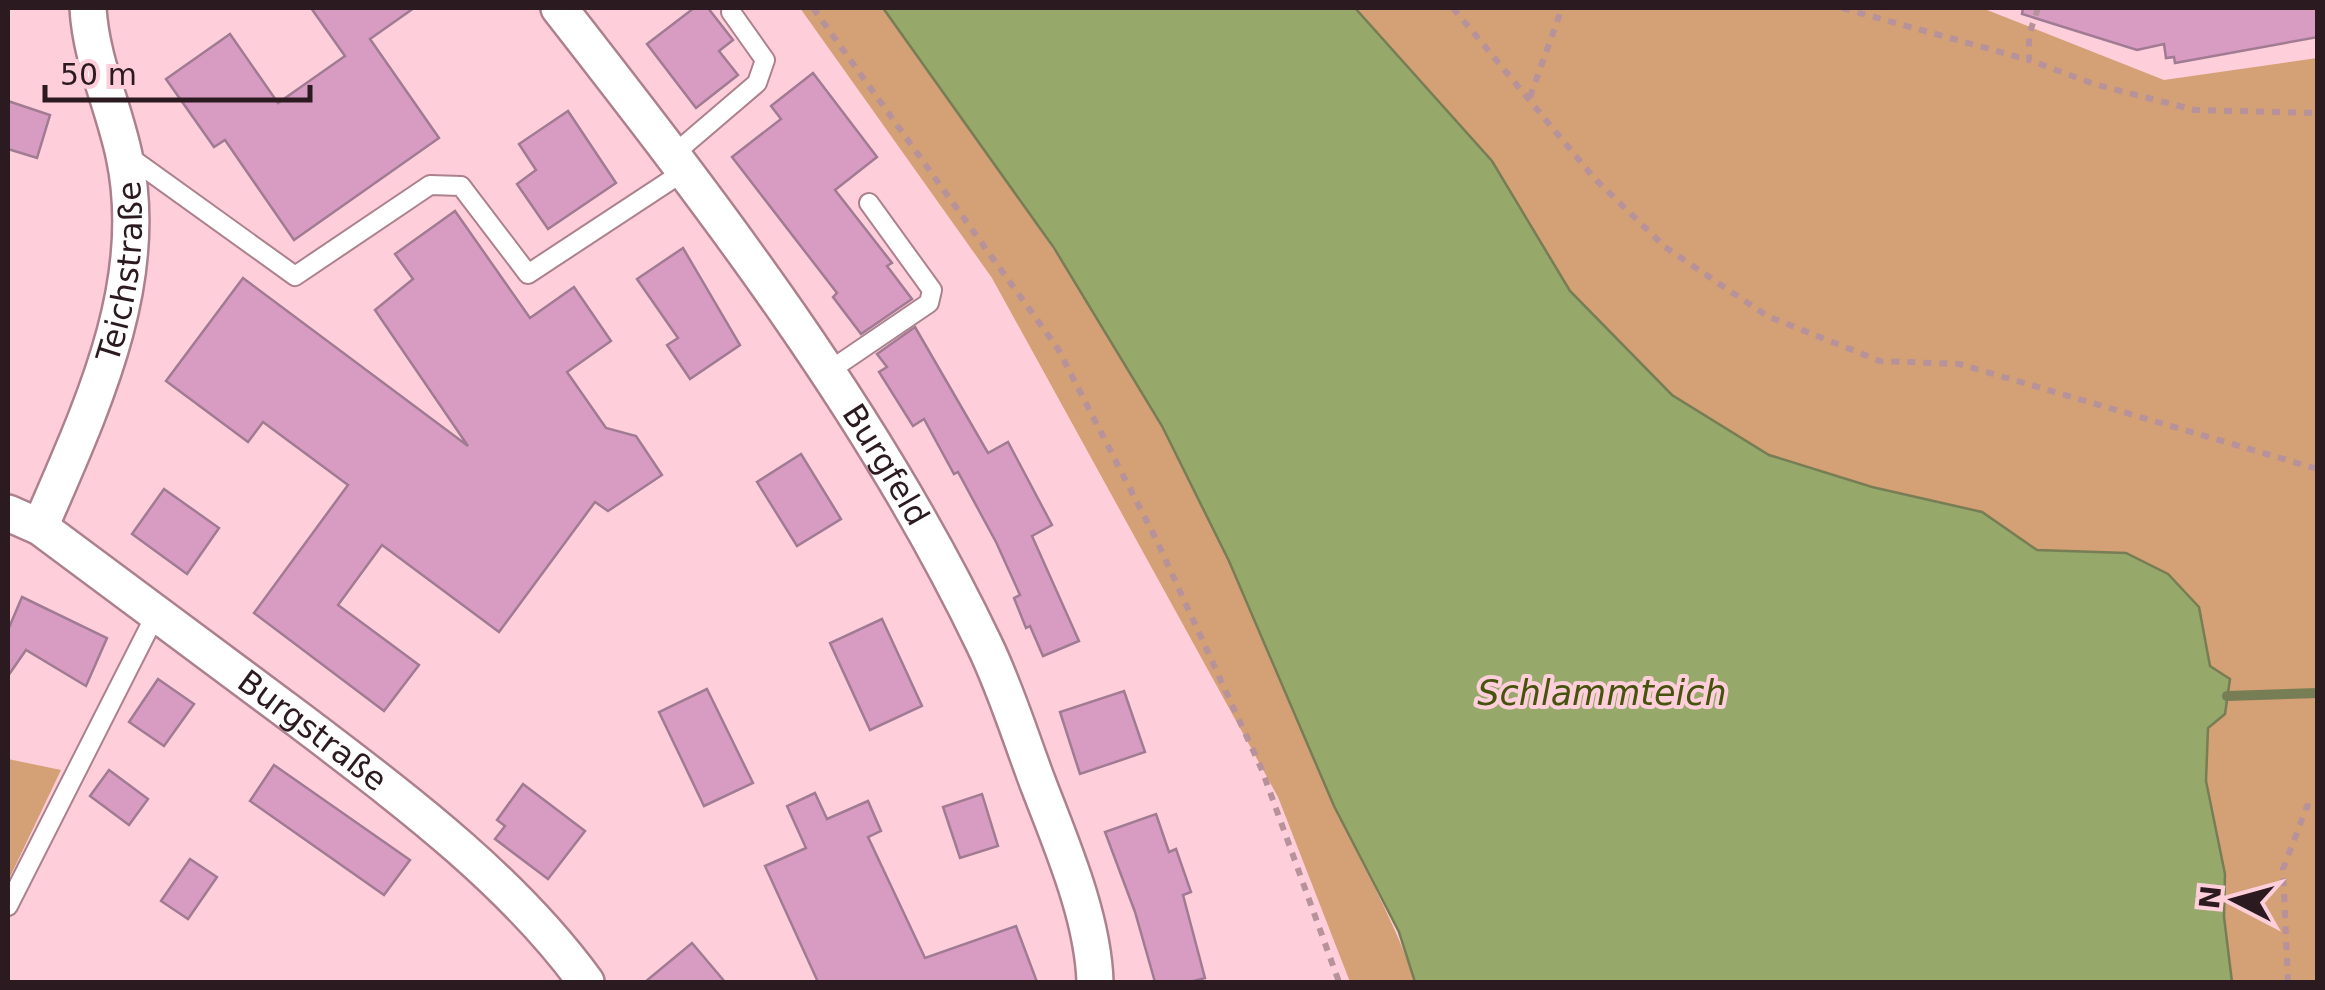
<svg xmlns="http://www.w3.org/2000/svg" width="2325" height="990" font-family="'DejaVu Sans',sans-serif">
  <style>
    .green { fill: #d4a075 }
    .water { fill: #97a86b; stroke: #777d54; stroke-width: 2.5 }
    .lines { fill: none; stroke-linecap: round; stroke-linejoin: round }
    .stream { stroke: #777d54; stroke-width: 10 }
    .building { fill: #d89cc2; stroke: #a07b92; stroke-width: 2.5 }
    .lane-casing { stroke: #ac818d; stroke-width: 22 }
    .street-casing { stroke: #ac818d; stroke-width: 40 }
    .path { stroke: #b7929b; stroke-width: 6; stroke-dasharray: 8 8; stroke-linecap: butt }
    .lane { stroke: #fff; stroke-width: 18 }
    .street { stroke: #fff; stroke-width: 35 }
    .labels { text-anchor: middle; stroke-width: 8; stroke-linejoin: round; paint-order: stroke }
    .street-label { font-size: 32px; fill: #2b1a1f; stroke: #fecfdb }
    .water-label { font-size: 35px; font-style: italic; fill: #45530c; stroke: #fecfdb }
  </style>
  <rect width="100%" height="100%" fill="#fecfdb"/>
  <!-- green -->
  <g class="green">
    <path d="M800,8h95l1,16c94,129 185,260 264,399 67,116 115,243 167,366 28,66 66,125 88,193h-65l-72,-185 -286,-519z"/>
    <path d="M1355,8h627l182,72 153,-22v924h-85l-8,-65 1,-43 -19,-93 2,-54 17,-13 5,-35 -21,-13 -83,-113 -89,-3 -55,-38 -110,-25 -103,-32 -97,-60 -102,-104 -78,-130z"/>
    <path d="M8,759l53,11 -53,111z"/>
  </g>
  <!-- water -->
  <path class="water" d="M883,8h472l137,153 78,130 102,104 97,60 103,32 110,25 55,38 89,3 42,21 31,33 11,59 20,13 -5,35 -17,14 -2,53 19,93 -1,43 8,65h-817l-16,-50 -65,-126 -105,-245 -67,-135 -108,-178z"/>
  <g class="lines">
    <!-- stream -->
    <path class="stream" d="M2227,696l91,-3"/>
  </g>
  <!-- building -->
  <g class="building">
    <path d="M311,8h103l-44,31 69,99 -145,102 -69,-100 -11,7 -48,-68 64,-45 48,69 67,-47z"/>
    <path d="M694,8h14l25,32 -14,11 19,24 -42,33 -49,-64z"/>
    <path d="M2023,8h295v29l-143,26 -1,-6 -8,1 -2,-14 -27,6 -115,-36z"/>
    <path d="M813,73l64,84 -42,33 57,73 -5,3 25,33 -51,35 -28,-37 4,-4 -105,-136 49,-38 -10,-13z"/>
    <path d="M8,101l42,14 -13,43 -29,-9z"/>
    <path d="M568,111l48,72 -68,46 -31,-45 19,-14 -17,-26z"/>
    <path d="M455,211l75,107 44,-31 37,54 -44,31 39,56 30,8 26,39 -54,36 -13,-9 -96,130 -117,-87 -44,60 81,60 -35,46 -130,-98 94,-128 -85,-63 -15,20 -82,-61 77,-103 225,168 -93,-136 38,-31 -18,-25z"/>
    <path d="M683,248l57,97 -50,34 -23,-34 11,-7 -41,-59z"/>
    <path d="M915,327l73,126 20,-11 44,83 -20,11 47,105 -36,15 -13,-30 -4,2 -12,-30 6,-3 -24,-53 -38,-70 -4,2 -30,-55 -11,7 -34,-54 8,-5 -10,-13z"/>
    <path d="M801,454l40,65 -44,27 -40,-64z"/>
    <path d="M164,489l55,39 -32,46 -55,-40z"/>
    <path d="M22,597l85,41 -21,48 -60,-36 -18,26v-46z"/>
    <path d="M882,619l40,87 -52,24 -40,-87z"/>
    <path d="M158,679l36,25 -30,42 -35,-24z"/>
    <path d="M707,689l46,94 -49,23 -45,-94z"/>
    <path d="M1124,691l21,61 -65,22 -20,-62z"/>
    <path d="M274,765l136,95 -26,35 -134,-94z"/>
    <path d="M109,770l39,29 -19,26 -39,-29z"/>
    <path d="M523,784l62,47 -37,48 -53,-40 10,-13 -8,-6z"/>
    <path d="M815,793l12,26 41,-18 13,30 -13,6 57,121 91,-32 21,56h-219l-53,-116 41,-18 -19,-42z"/>
    <path d="M982,794l16,52 -38,12 -17,-51z"/>
    <path d="M1156,814l13,38 7,-3 15,43 -8,3 22,83 -15,4h-35l-20,-70 -30,-80z"/>
    <path d="M190,859l27,18 -29,42 -27,-18z"/>
    <path d="M692,943l33,39h-80z"/>
  </g>
  <g class="lines">
    <defs>
      <g id="lane">
        <path d="M124,153l171,123 135,-91 31,1 67,88 158,-104"/>
        <path d="M674,154l83,-71 8,-23 -34,-48"/>
        <path d="M826,373l103,-70 3,-13 -63,-87"/>
        <path d="M8,906l148,-292"/>
      </g>
      <g id="street">
        <path id="s1" d="M559,8c156,200 315,406 425,636 22,45 37,95 55,142 23,60 54,131 56,196"/>
        <path id="s2" d="M8,513l32,14c87,65 175,130 262,195 101,77 209,157 284,260"/>
        <path id="s3" d="M40,527c50,-116 112,-243 84,-372 -11,-51 -33,-95 -36,-147"/>
      </g>
    </defs>
    <!-- lane casing -->
    <use href="#lane" class="lane-casing"/>
    <!-- street casing -->
    <use href="#street" class="street-casing"/>
    <!-- path -->
    <g class="path">
      <path d="M813,8l245,341 98,190 106,231 77,212"/>
      <path d="M1453,8l141,170 71,69 102,69 113,45 79,3 359,105"/>
      <path d="M1842,8l187,52"/>
      <path d="M2038,8l-9,27v25l65,24 101,26 123,3"/>
      <path d="M1530,97l32,-89"/>
      <path d="M2288,982l-5,-113 24,-63 11,2"/>
    </g>
    <!-- lane -->
    <use href="#lane" class="lane"/>
    <!-- street -->
    <use href="#street" class="street"/>
  </g>
  <g class="labels">
    <!-- street labels -->
    <g class="street-label">
      <text dy="11" stroke="none"><textPath href="#s3" startOffset="270">Teichstraße</textPath></text>
      <text dy="11" stroke="none"><textPath href="#s1" startOffset="562">Burgfeld</textPath></text>
      <text dy="11" stroke="none"><textPath href="#s2" startOffset="375">Burgstraße</textPath></text>
    </g>
    <!-- water labels -->
    <g class="water-label">
      <text x="1602" y="705">Schlammteich</text>
    </g>
  </g>
  <!-- border -->
  <rect width="2325" height="990" fill="none" stroke="#2b1a1f" stroke-width="20"/>
  <!-- north arrow -->
  <g transform="translate(2235 900) rotate(276)" stroke="#fecfdb" stroke-width="8" paint-order="stroke">
  <path d="M0-8L18 38L0 25L-18 38Z" fill="#2b1a1f"/>
  <text y="-15" font-size="28" font-weight="bold" text-anchor="middle" fill="#2b1a1f">N</text>
  </g>
  <!-- scale -->
  <path d="M45 85v15h265v-15" fill="none" stroke="#2b1a1f" stroke-width="5"/>
  <text x="60" y="85" font-size="30" fill="#2b1a1f" stroke="#fecfdb" stroke-width="8" paint-order="stroke">50 m</text>
</svg>
